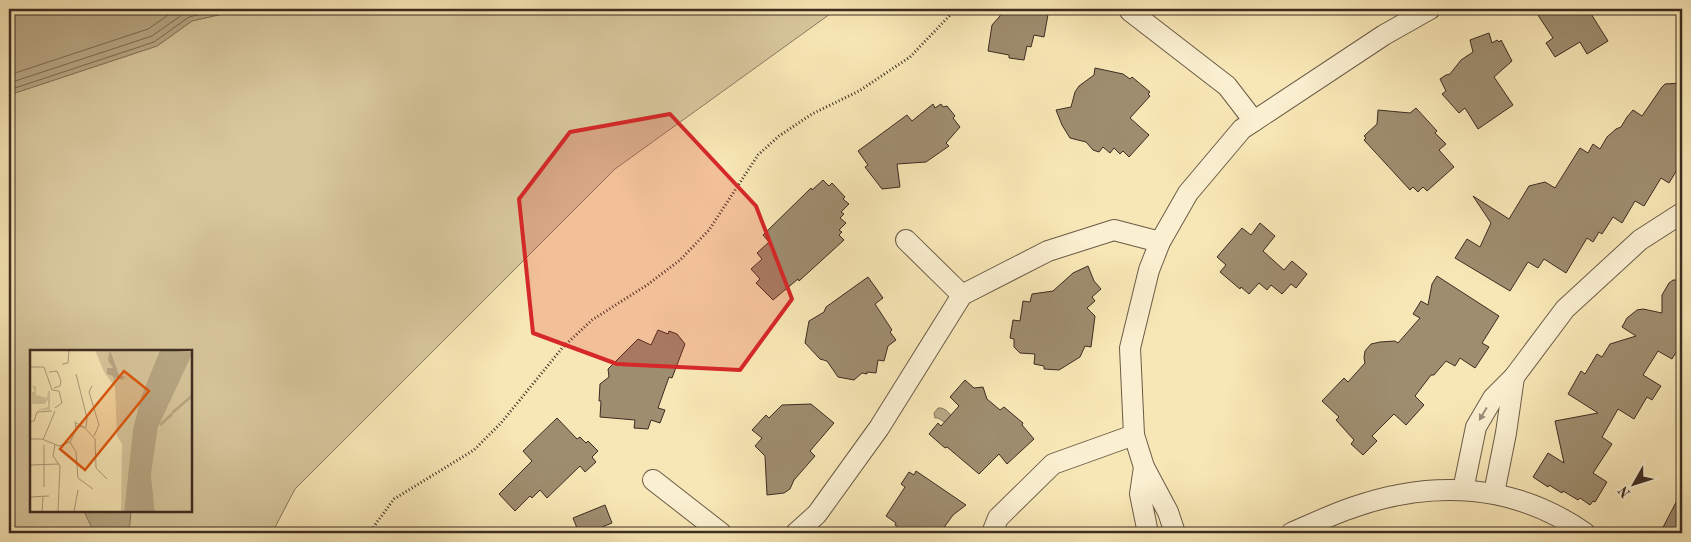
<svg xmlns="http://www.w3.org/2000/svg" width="1691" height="542" font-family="'Old Standard TT',serif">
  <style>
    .green { fill: #d8c79d; stroke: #8a7a60; fill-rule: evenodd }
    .water { fill: #b8a784; stroke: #86765d }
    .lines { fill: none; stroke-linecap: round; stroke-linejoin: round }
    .shore { stroke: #7a6a53; stroke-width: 1 }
    .building { fill: #9e8d6f; stroke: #3c2c22 }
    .street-casing { stroke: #6b5b47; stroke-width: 22 }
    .path { stroke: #3c2c22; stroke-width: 3; stroke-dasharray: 1 2.5; stroke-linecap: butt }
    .street { stroke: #faefd0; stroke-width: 20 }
    .oneway { fill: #9b8e79 }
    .marked { fill: #d62828; fill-opacity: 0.2; stroke: #d62828; stroke-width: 4; stroke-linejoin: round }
    .inset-river { fill: none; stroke: #b8a784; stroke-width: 2.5 }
    .inset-road { fill: none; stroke: #ad9c7b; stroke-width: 1 }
    .view { fill: #df570d; fill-opacity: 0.15; stroke: #df570d; stroke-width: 2.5 }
    .inset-edge { fill: none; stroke: #3c2c22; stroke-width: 2.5 }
  </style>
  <rect width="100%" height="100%" fill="#f8e7b6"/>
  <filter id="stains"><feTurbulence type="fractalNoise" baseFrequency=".004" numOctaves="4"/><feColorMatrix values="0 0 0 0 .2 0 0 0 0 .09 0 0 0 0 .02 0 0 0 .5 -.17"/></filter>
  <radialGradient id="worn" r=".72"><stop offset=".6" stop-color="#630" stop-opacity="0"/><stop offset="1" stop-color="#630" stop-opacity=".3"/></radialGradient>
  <!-- green -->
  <path class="green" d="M236,9h601l-222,160 -320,320 -23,44h-263v-438l148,-49 35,-25 39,-9zM31,351h160v160h-160z"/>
  <!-- water -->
  <g class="water">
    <path d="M9,9h227l-5,3 -39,9 -35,25 -148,49z"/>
    <path d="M938,408c5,-1 11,4 13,8l-2,9 -11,-7h-3l-1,-5z"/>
    <path d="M84,511h47l-2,22h-35z"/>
  </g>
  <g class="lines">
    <!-- shore -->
    <g class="shore">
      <path d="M9,75l139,-46 29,-20"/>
      <path d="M9,83l143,-47 34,-24 9,-3"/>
      <path d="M9,90l145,-48 35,-25 33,-8"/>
    </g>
  </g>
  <!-- building -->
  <g class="building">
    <path d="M1001,9h48l-5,28 -10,-2 -3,12 -4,-1 -3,14 -15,-2v-3l-21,-4 4,-26 8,-9z"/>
    <path d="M1534,9h54l20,32 -21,13 -7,-12 -25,15 -9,-14 7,-5z"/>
    <path d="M1489,33l3,10 5,-3 2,2 2,-2 11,21 -18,16 19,28 -35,24 -13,-21 -6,5 -17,-19 4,-3 -6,-12 6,-4 4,-1 11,-14 12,-8 -3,-12z"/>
    <path d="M1095,68l28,6 7,5 2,-2 18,15 -2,2 2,2 -20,22 19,17 -20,22 -6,-6 -3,3 -6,-6 -4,5 -7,-6 -4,5 -6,-2 -7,-8 -16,-4 -8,-13 -6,-15 15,-3 4,-15 4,-6 15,-11z"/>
    <path d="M1682,83v71l-5,9 3,2 -11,18 -8,-5 -17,28 -9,-5 -13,22 -9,-6 -11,17 -3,-2 -6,10 -6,-4 -21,35 -22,-14 -6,9 -10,-6 -18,29 -55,-33 12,-19 13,8 11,-24 -18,-27 36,23 20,-33 16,-4 10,6 25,-40 8,5 5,-9 7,5 7,-12 9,-8 5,-2 6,-10 6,-7 9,6 20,-29 3,-3z"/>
    <path d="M933,104l2,4 6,-4 2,3 4,-1 8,10 -2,2 7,9 -14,16 3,3 -23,16 -29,2 3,23 -18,2 -17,-22 3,-2 -10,-14 49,-36 5,6z"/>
    <path d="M1416,108l21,23 -2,2 11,11 -7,6 15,17 -27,24 -4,-4 -5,5 -5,-5 -3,3 -46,-50 2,-2 -2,-2 13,-12 1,-14 32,3z"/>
    <path d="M823,180l6,6 3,-3 13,14 -2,2 6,5 -8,8 3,2 -4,4 6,5 -7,7 3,2 -3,3 5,5 -45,41 -1,-2 -25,21 -17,-17 4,-4 -9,-10 11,-10 -5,-6 12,-11 -6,-7 48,-47 1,2z"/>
    <path d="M1260,223l15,13 -12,15 21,19 8,-9 15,13 -11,14 -5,-4 -9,10 -11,-9 -4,5 -8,-7 -10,11 -8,-7 -1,2 -20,-17 6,-7 -9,-8 25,-29 9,7z"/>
    <path d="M1088,266l6,15 7,8 -9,8 3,4 -8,7 8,8 -4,31 -6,-1 -5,11 -21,13 -15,-1v-3l-10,-2 1,-10 -15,-1 -6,-6v-8l-4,-1 3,-18 7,1 3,-20 7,1 2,-8 21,-3 20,-18z"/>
    <path d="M1437,276l62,40 -17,27 7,4 -14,21 -15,-10 -5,8 -9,-5 -12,14h-3l-16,21 9,9 -18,20 -12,-11 -22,22 5,5 -14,14 -12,-11 3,-4 -18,-20 3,-3 -17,-16 22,-23 4,4 17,-19 -1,-5 1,-7 6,-7 9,-2 15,-1 3,2 22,-25 -7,-4 8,-13 7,4 4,-21z"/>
    <path d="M868,277l15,21 -8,6 17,26 -2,2 6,8 -8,6 -4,15 -6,-1 -2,13 -9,-1v2l-5,-1 -8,7 -16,-3 -11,-16 -7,-2 -15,-16 4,-22 15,-9 2,-5z"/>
    <path d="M1673,280h4l5,3v59l-10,17 -14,-8 -15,24 18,11 -9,14 -5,-3 -13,22 -16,-10 -16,28 10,7 -19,29 14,9 -12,20 -2,-1 -3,4 -10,-7 -2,2 -15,-9 -1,2 -13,-8 -1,2 -15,-10 15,-24 16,10 -9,-42 43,-8 -30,-19 13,-23 4,3 12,-20 5,3 8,-13 26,-8 -14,-9 5,-9 10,-8 6,-1 19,4v-18l7,-12z"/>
    <path d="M658,330l10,4 1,-3 8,3 8,10 -13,34 -3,-1 -11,31 7,2 -5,13 -9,-3 -3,9 -14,-1 1,-8 -35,-3 1,-16h-2l1,-17 9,-7 -1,-8 30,-30 13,6z"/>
    <path d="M965,380l9,8 9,-1 4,12 13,11 4,-3 19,16 -1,2 12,14 -27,25 -8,-10 -20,20 -32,-27 -2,1 -16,-14 9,-11 3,3 18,-20 -9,-9z"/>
    <path d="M811,404l23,19 -24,28 5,5 -21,24 -4,9 -6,4 -17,2 -2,-39 -10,-10 7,-8 -10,-8 14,-15 3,3 13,-13z"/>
    <path d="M557,418l20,21 3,-2 6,6 2,-2 10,10 -6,6 4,5 -11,10 -5,-6 -33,32 -7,-8 -8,8 -2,-2 -15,15 -16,-17 33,-33 -9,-10z"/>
    <path d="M916,471l50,34 -13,10 -13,18h-33l-12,-8 1,-2 -10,-7 19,-29 -4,-3 8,-12 5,3z"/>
    <path d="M1682,491v42h-22z"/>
    <path d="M605,505l7,18 -10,4 3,6h-26l-6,-15z"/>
  </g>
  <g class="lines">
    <defs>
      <g id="street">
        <path d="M1130,11l97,75 27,35"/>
        <path d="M906,240l56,55"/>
        <path d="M1144,467l-10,-32 -4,-87 19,-78 11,-28 28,-49 54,-64 142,-94 46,-26"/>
        <path d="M653,480l68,53"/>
        <path d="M1463,490l13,-63 17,-29 21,-21 51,-68 75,-69 42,-27"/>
        <path d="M1494,493l12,-60 8,-56"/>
        <path d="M796,533l21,-19 62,-86 83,-133 86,-44 66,-21 46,12"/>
        <path d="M992,533l6,-15 55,-54 81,-29"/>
        <path d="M1148,533l-8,-39 4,-27 24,45 7,21"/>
        <path d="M1291,533c21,-9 42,-19 63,-26 80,-28 161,-23 231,26"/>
      </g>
    </defs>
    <!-- street casing -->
    <use href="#street" class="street-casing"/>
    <!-- path -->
    <path class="path" d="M369,533l25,-34 80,-49 27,-27 62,-76 29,-27 55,-35 33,-25 29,-30 49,-75 21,-19 33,-22 47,-23 51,-34 46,-48"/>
    <!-- street -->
    <use href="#street" class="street"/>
  </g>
  <!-- one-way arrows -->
  <defs><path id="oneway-solid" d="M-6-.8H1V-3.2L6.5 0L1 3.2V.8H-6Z" transform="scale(1.25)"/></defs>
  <use class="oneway" href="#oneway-solid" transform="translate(1483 414) rotate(120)"/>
  <!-- marked area -->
  <path class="marked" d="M670,114l86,92 36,93 -52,71 -123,-6 -84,-31 -14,-134 51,-67z"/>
  <!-- overview -->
  <g transform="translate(30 350)">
    <rect width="162" height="162" fill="#f8e7b6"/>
    <path d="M65,0h65l-19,47 -8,32 -9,83h-3l1,-68 -5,-8 -2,-49 -11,-15zM162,2v160h-37l-4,-37 7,-48zM2,35l4,2v8l11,3 1,-7h2v19h-13l11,-3v-8l-3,5h-13v-12h3z" fill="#d8c79d"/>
    <path d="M80,0l9,25 7,2 -4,3 -7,-3v5l-2,-6 -6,-2v-6h6l-5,-8zM130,0l33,2 -35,75 -7,48 4,37h-31l9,-83 8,-32z" fill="#b8a784"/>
    <path class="inset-river" d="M142,63l21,-18M130,75l12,-11"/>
    <path class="inset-road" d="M32,14l6,-1 1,-13M0,17h14l8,23 7,1 3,12 -7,5M19,22l8,-1 4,10 -1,5 -6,2M46,24l11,44 -1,10M62,36l-3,6 10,33 -5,11M0,72l4,-1 3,-9 15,-1M46,73l8,4 -8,-1M54,77l11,12 1,29 11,11M0,89h12l17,7 11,-4M13,90l12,-29M40,92l6,10 2,26 15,11M40,92l6,-12 -1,-9M0,95v20M14,95v42M25,95l-2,11 7,10 -2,46M0,115l29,-1M0,147l19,-1M12,162l1,-15M44,162l4,-22"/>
    <path class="view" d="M94,21l25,20 -64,79 -25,-21z"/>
    <rect width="162" height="162" class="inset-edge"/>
  </g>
  <!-- margin -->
  <rect width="1691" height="542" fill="none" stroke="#f8e7b6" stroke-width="30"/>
  <rect x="10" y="10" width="1671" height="522" fill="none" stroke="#3c2c22" stroke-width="2.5"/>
  <rect x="15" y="15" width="1661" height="512" fill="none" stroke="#3c2c22"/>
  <!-- north arrow -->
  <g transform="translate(1634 484) rotate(231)" stroke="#faefd0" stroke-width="4" paint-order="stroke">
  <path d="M0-4L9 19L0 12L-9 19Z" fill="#3c2c22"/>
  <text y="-8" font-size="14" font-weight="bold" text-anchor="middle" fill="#3c2c22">N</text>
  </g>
  <rect width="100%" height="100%" filter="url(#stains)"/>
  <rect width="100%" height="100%" fill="url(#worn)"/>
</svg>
